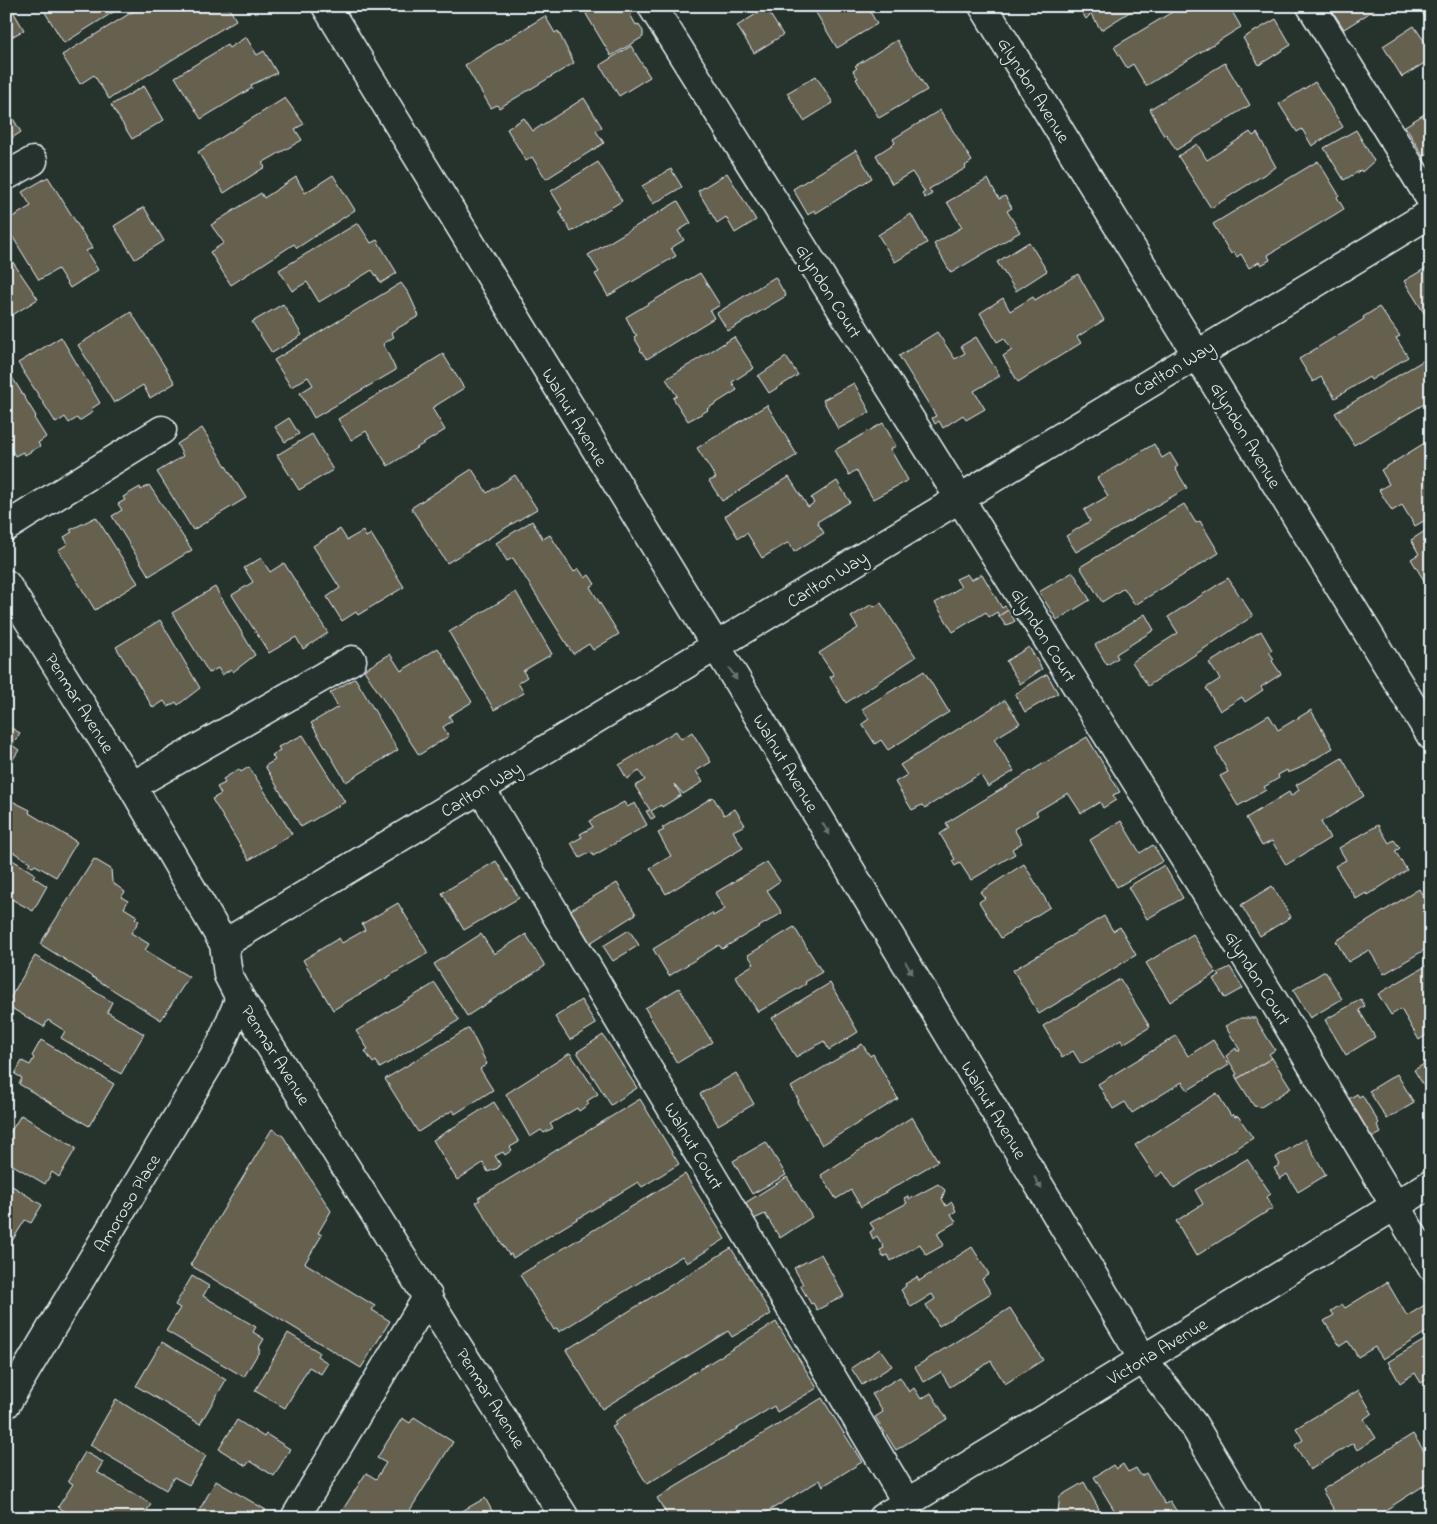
<svg xmlns="http://www.w3.org/2000/svg" width="1437" height="1524" font-family="'Indie Flower',sans-serif">
  <style>
    .building { fill: #66614f; stroke: #e8f1f8 }
    .lines { fill: none; stroke-linecap: round; stroke-linejoin: round }
    .minor-casing { stroke: #e8f1f8; stroke-width: 31 }
    .minor { stroke: #26332d; stroke-width: 28 }
    .oneway { fill: #6a7674 }
    .labels { text-anchor: middle; stroke-width: 5; stroke-linejoin: round; paint-order: stroke }
    .street-label { font-size: 18px; fill: #e8f1f8; stroke: #26332d }
  </style>
  <rect width="100%" height="100%" fill="#26332d"/>
  <filter id="ink" filterUnits="userSpaceOnUse"><feTurbulence type="fractalNoise" baseFrequency=".02" numOctaves="2"/><feDisplacementMap in="SourceGraphic" scale="10" xChannelSelector="R" yChannelSelector="G"/><feConvolveMatrix kernelMatrix="1 2 1 2 8 2 1 2 1" color-interpolation-filters="sRGB"/></filter>
  <g filter="url(#ink)">
    <!-- building -->
    <g class="building">
      <path d="M6,6h4l14,24 -18,10z"/>
      <path d="M41,6h82l-59,37z"/>
      <path d="M142,6h86l8,14 -127,79 -15,-24 -14,9 -18,-29z"/>
      <path d="M599,6h26l7,9 -1,1 5,9 2,-1 5,7v6l-32,19 -25,-42z"/>
      <path d="M812,6h55l10,18 -40,24z"/>
      <path d="M1078,6h61l-38,24 -10,-16 -5,5z"/>
      <path d="M1182,6h47l12,21 -95,59 -13,-22 -6,4 -13,-21z"/>
      <path d="M1329,6h43l2,4 -30,19z"/>
      <path d="M1418,6h13v20z"/>
      <path d="M766,8l17,27 -29,18 -17,-27z"/>
      <path d="M545,16l10,17 3,-2 16,32 -75,45 -2,-3 -6,3 -26,-43z"/>
      <path d="M1276,19l15,26 -32,20 -16,-27z"/>
      <path d="M1414,26l17,25v8l-29,18 -19,-31z"/>
      <path d="M246,37l11,18 7,-4 13,22 -26,12 1,3 -51,31 -26,-42 52,-32 2,3z"/>
      <path d="M897,40l30,50 -48,28 -23,-39 2,-1 -5,-7 4,-3 -2,-2z"/>
      <path d="M631,46l19,31 -31,19 -19,-31z"/>
      <path d="M1225,63l25,42 -74,45 -10,-16 -2,2 -14,-27z"/>
      <path d="M816,76l17,27 -29,18 -17,-28z"/>
      <path d="M1315,82l28,45 -31,19 -10,-17 -5,3 -18,-28z"/>
      <path d="M144,86l20,34 -32,19 -21,-34z"/>
      <path d="M285,98l19,26 -9,5 7,11 -40,23 3,4 -41,26 -26,-41z"/>
      <path d="M584,98l18,29 -6,4 8,12 -58,36 -14,-22 -6,4 -19,-32 17,-11 9,13z"/>
      <path d="M6,107l15,25 -15,10z"/>
      <path d="M940,110l32,51 -7,5 1,2 -37,21 3,5 -7,4 -3,-4 3,-2 -13,-20 -20,12 -16,-29 19,-12 -2,-4z"/>
      <path d="M1431,110v42l-8,4 -18,-30z"/>
      <path d="M1356,130l18,31 -12,11 -1,-2 -17,10 -20,-32z"/>
      <path d="M1250,132l3,4 4,-3 19,34 -65,41 -33,-52 19,-12 10,16z"/>
      <path d="M856,150l16,28 -56,35 -2,-3 -6,5 -15,-26z"/>
      <path d="M1318,161l21,34 -2,2 7,12 -76,46 2,5 -9,5 -2,-3 -10,6 -8,-14 -4,3 -3,-5 -3,2 -18,-30z"/>
      <path d="M598,162l24,39 -51,31 -12,-21 3,-2 -11,-18z"/>
      <path d="M671,169l11,18 -29,17 -11,-18z"/>
      <path d="M727,173l29,47 -21,13 -9,-16 -9,6 -19,-32z"/>
      <path d="M333,175l22,35 -58,38 -3,-4 -63,41 -21,-33 14,-9 -13,-18 50,-32 3,5 32,-21 9,16z"/>
      <path d="M48,177l44,71 -6,3 12,19 -28,18 -12,-19 -19,11 -33,-54v-5l25,-15 -9,-14z"/>
      <path d="M988,179l11,20 6,-3 7,12 -5,3 13,21 -69,41 -17,-29 28,-17 -15,-25z"/>
      <path d="M678,201l13,22 -13,8 6,9 -13,8 5,8 -68,40 -13,-22 4,-2 -11,-17z"/>
      <path d="M144,207l20,34 -29,18 -21,-33z"/>
      <path d="M911,214l16,29 -32,19 -17,-27z"/>
      <path d="M358,223l13,20 6,-3 20,33 -16,10 -9,-13 -53,32 -12,-20 -15,9 -13,-21z"/>
      <path d="M1029,242l18,29 -31,20 -19,-29z"/>
      <path d="M6,252l32,47 -32,20z"/>
      <path d="M1431,265v59l-27,-43z"/>
      <path d="M700,273l20,32 -10,6 4,7 -67,41 -7,-9 1,-1 -7,-12 3,-2 -3,-2 -8,-16z"/>
      <path d="M1078,274l26,46 -27,17 4,6 -63,39 -15,-26 9,-6 -8,-12 -7,4 -17,-29 23,-15 7,13 23,-14 2,3z"/>
      <path d="M775,277l11,19 -58,35 -11,-18z"/>
      <path d="M401,283l8,11 10,22 -28,16 3,5 -11,7 13,26 -82,48 -14,-25 13,-8 -5,-8 -17,10 -17,-27z"/>
      <path d="M283,304l19,31 -30,18 -20,-31z"/>
      <path d="M1379,307l21,29 -4,2 12,19 -37,23 -2,-3 -34,21 -14,-21 -8,5 -14,-23 65,-40 -1,-2z"/>
      <path d="M131,312l44,71 -25,15 -7,-13 -29,18 -36,-58z"/>
      <path d="M937,332l18,27 10,-6 -4,-7 15,-9 24,39 -26,15 11,18 -19,11 -3,-5 -20,13 -4,-7 -4,3 -3,-6 4,-2 -37,-60z"/>
      <path d="M61,337l39,66 -9,6 2,3 -14,9 -2,-3 -8,5 -4,-6 -9,6 -38,-60z"/>
      <path d="M734,337l20,31 -22,14 5,8 -30,19 1,1 -5,3 -15,8 -15,-23 4,-2 -11,-17z"/>
      <path d="M443,354l21,34 -32,20 13,22 -57,36 -22,-35 -15,9 -13,-21z"/>
      <path d="M1431,356v44l-77,45 -19,-32z"/>
      <path d="M786,357l12,18 -29,18 -11,-17z"/>
      <path d="M7,369l29,47 -2,2 12,19 -8,6 2,3 -15,9 -2,-3 -8,4 -4,-7 -5,4z"/>
      <path d="M854,383l16,29 -32,17 -15,-29z"/>
      <path d="M767,405l30,50 -75,46 -13,-20 7,-3 -19,-30z"/>
      <path d="M289,418l10,16 -14,8 -10,-15z"/>
      <path d="M883,423l13,23 -6,3 18,31 -35,19 -17,-29 -7,5 -14,-25z"/>
      <path d="M202,428l44,70 -53,32 -36,-58 26,-16 -6,-12z"/>
      <path d="M312,434l21,36 -34,20 -22,-35z"/>
      <path d="M1431,439v53l-2,1 2,3v21l-16,9 -13,-21 -10,6 -13,-21 10,-6 -8,-14z"/>
      <path d="M1154,444l8,14 8,-5 8,13 -3,2 12,20 -111,64 -10,-16 24,-15 -6,-11 24,-14 -11,-18z"/>
      <path d="M472,469l15,24 28,-18 22,34 -90,54 -36,-55z"/>
      <path d="M789,477l19,30 6,-4 -3,-5 26,-17 13,21 -33,20 7,11 -30,19 -5,-10 -27,16 -15,-25 -9,5 -13,-22z"/>
      <path d="M149,485l43,65 -43,26 -37,-60 10,-6 -4,-6 7,-4 -2,-3 17,-10 1,3z"/>
      <path d="M1184,504l12,19 4,-2 19,32 -84,52 -11,-17 -22,14 -22,-35z"/>
      <path d="M96,517l42,66 -43,27 -37,-60 10,-6 -4,-7 8,-5 -2,-2z"/>
      <path d="M532,521l11,18 7,-4 24,37 4,-4 7,10 4,-3 6,9 -5,3 29,47 -26,16 -4,-6 -16,10 -60,-96 -6,3 -11,-18z"/>
      <path d="M1431,527v65l-20,-33 8,-5 -8,-14z"/>
      <path d="M340,529l7,11 16,-9 3,6 5,-3 33,53 -46,28 -2,-3 -14,9 -15,-24 13,-9 -27,-42z"/>
      <path d="M261,558l9,14 14,-9 44,70 -25,16 -7,-12 -27,16 -37,-58 21,-13 -9,-14z"/>
      <path d="M1073,572l17,28 -33,20 -18,-28z"/>
      <path d="M967,574l4,6 11,-6 20,34 3,-2 3,4 -9,6 -2,-4 -8,5 -3,-5 -33,20 -18,-29 26,-16 -5,-8z"/>
      <path d="M1228,578l25,38 -105,70 -16,-24 46,-29 -10,-16z"/>
      <path d="M215,587l40,68 -22,17 -2,-3 -9,6 -4,-7 -9,5 -37,-60z"/>
      <path d="M516,592l36,62 -29,17 4,6 -9,6 6,10 -30,17 -45,-78z"/>
      <path d="M881,603l35,54 -70,46 -16,-26 4,-2 -15,-22 39,-25 -7,-11 21,-13 2,3z"/>
      <path d="M1008,610l7,11 -9,5 -7,-10z"/>
      <path d="M1145,614l9,16 -38,24 2,4 -11,7 -12,-20z"/>
      <path d="M160,620l40,68 -22,17 -2,-3 -8,5 -4,-6 -11,7 -37,-61z"/>
      <path d="M1261,631l11,19 -3,2 5,7 -2,2 9,13 -20,13 2,3 -18,12 -3,-5 -22,14 -14,-23 14,-9 -11,-16z"/>
      <path d="M1029,647l13,22 -22,15 -14,-23z"/>
      <path d="M438,648l34,54 -23,14 3,5 -9,6 6,9 -30,19 -55,-85 26,-16 11,17z"/>
      <path d="M924,671l25,41 -61,38 -7,-10 -6,4 -13,-20 7,-5 -7,-10z"/>
      <path d="M1047,674l11,19 -33,19 -10,-18z"/>
      <path d="M355,678l43,72 -52,32 -35,-59 27,-16 -8,-14z"/>
      <path d="M1005,700l15,23 -26,16 20,32 -26,16 -8,-13 -55,34 -3,-3 -10,5 -17,-28 12,-7 -7,-10z"/>
      <path d="M1311,710l22,38 -33,20 -12,5 -1,-3 -9,5 1,3 -15,9 2,3 -28,16 -18,-30 8,-4 -13,-24 54,-33 9,15z"/>
      <path d="M6,725l14,8 -8,12 7,5 -13,20z"/>
      <path d="M676,731l5,8 11,-7 19,30 -15,9 7,11 -20,12 -9,-10 7,11 -19,12 -1,-2 -10,6 4,6 -4,2 -5,-8 4,-1 -15,-24 10,-6 -6,-9 -12,8 -8,-14z"/>
      <path d="M303,735l42,67 -44,25 -36,-61 10,-6 -3,-5 8,-5 -2,-3z"/>
      <path d="M1087,737l33,55 -7,3 3,5 -13,8 -3,-6 -19,11 -13,-20 -32,19 2,3 -24,14 8,14 -10,6 3,5 -44,26 -11,-17 -5,3 -3,-5 3,-2 -15,-25 9,-6 -3,-5z"/>
      <path d="M1342,758l22,38 -43,26 9,16 -44,27 -14,-24 -10,5 -16,-28 43,-26 2,4 8,-6 -3,-5z"/>
      <path d="M249,767l43,67 -43,26 -37,-61 9,-5 -4,-7 8,-4 -2,-4 16,-10 2,3z"/>
      <path d="M713,797l11,18 11,-6 10,16 -12,6 10,17 -77,46 -16,-26 21,-12 -13,-23 6,-3 -2,-2z"/>
      <path d="M6,798l24,12 -1,3 48,29 -21,35 -21,-12 -2,2 -5,-2 2,-3 -24,-14z"/>
      <path d="M624,802l3,5 8,-4 12,22 -54,31 -2,-4 -11,6 -9,-15 11,-6 -2,-3 13,-7 -4,-6z"/>
      <path d="M1121,821l19,32 13,-8 10,16 -46,26 -27,-47z"/>
      <path d="M1378,825l11,18 5,-3 6,8 -5,3 12,19 -39,25 -2,-2 -10,6 -21,-33 11,-6 -7,-12z"/>
      <path d="M6,856l29,18 -2,3 14,9 -14,25 -27,-15z"/>
      <path d="M94,859l17,10 1,13 13,10 -4,5 7,4 -4,7 13,8 -2,2 4,3 -8,12 18,11 -4,6 44,27 -28,43 -121,-76z"/>
      <path d="M496,861l23,37 -55,32 -22,-37z"/>
      <path d="M767,862l13,19 -13,9 15,23 -60,36 -3,-4 -50,31 -16,-27 59,-36 1,3 12,-7 -10,-16z"/>
      <path d="M1024,864l26,43 -49,31 -22,-36 6,-4 -5,-6z"/>
      <path d="M1164,865l19,33 -36,21 -19,-32z"/>
      <path d="M617,883l19,31 -46,29 -21,-32z"/>
      <path d="M1272,886l19,31 -31,19 -19,-31z"/>
      <path d="M1419,889l10,18 2,-1v40l-47,28 -15,-24 -21,12 -12,-21z"/>
      <path d="M398,903l30,50 -95,57 -30,-50 36,-22 3,5 23,-13 -3,-6z"/>
      <path d="M1104,916l9,15 7,-4 16,28 -97,59 -26,-44z"/>
      <path d="M794,927l28,45 -17,10 1,2 -48,28 -23,-36 19,-12 -6,-9z"/>
      <path d="M629,930l10,15 -26,16 -10,-15z"/>
      <path d="M481,934l13,20 32,-20 19,32 -78,50 -33,-52z"/>
      <path d="M1193,934l23,39 -46,29 -24,-39z"/>
      <path d="M35,956l77,46 -5,10 37,22 -23,40 -60,-36 4,-7 -17,-11 -4,7 -38,-22z"/>
      <path d="M1431,963v69l-12,8 -18,-31 -10,6 -13,-21z"/>
      <path d="M1230,967l13,21 -18,10 -12,-19 7,-3 -2,-3z"/>
      <path d="M1325,971l17,28 -32,19 -17,-28z"/>
      <path d="M1120,979l30,48 -27,17 -2,-4 -40,24 -8,-13 -11,7 -19,-32z"/>
      <path d="M435,983l24,37 -79,48 -4,-7 -3,2 -8,-12 3,-2 -12,-18z"/>
      <path d="M830,983l28,49 -29,18 -5,-9 -28,16 -24,-39z"/>
      <path d="M679,988l33,54 -35,21 -32,-55z"/>
      <path d="M1361,999l4,7 -6,4 16,27 -29,18 -21,-35z"/>
      <path d="M581,1000l15,24 -26,16 -15,-23z"/>
      <path d="M1241,1018h14l20,32 -6,4 3,4 -35,21 -2,-4 2,-1 -11,-18 10,-8 1,3 3,-1 -15,-24z"/>
      <path d="M469,1028l18,36 -7,5 13,21 -38,24 -2,-4 -35,22 -33,-53z"/>
      <path d="M603,1035l34,53 -26,17 -34,-53z"/>
      <path d="M1176,1036l12,20 25,-16 16,25 -41,25 -6,-8 -50,31 -7,-11 -12,7 -15,-25z"/>
      <path d="M41,1040l73,44 -25,42 -70,-42 3,-6 -7,-4 7,-13 8,4 4,-7 -2,-2z"/>
      <path d="M862,1044l8,12 3,-2 25,45 -76,46 -25,-43 2,-1 -8,-14z"/>
      <path d="M570,1053l28,41 -11,7 2,3 -10,7 -2,-3 -27,16 3,4 -9,5 -3,-3 -11,7 -24,-43z"/>
      <path d="M1272,1058l19,30 -30,19 -7,-1 -17,-27z"/>
      <path d="M1431,1060v43l-5,-7 3,-2 -15,-24z"/>
      <path d="M736,1073l18,31 -36,21 -18,-31z"/>
      <path d="M1397,1074l17,29 -27,16 -18,-28z"/>
      <path d="M1217,1093l14,23 2,-2 2,3 3,-1 15,22 -79,50 -11,-16 -7,5 -21,-32z"/>
      <path d="M1357,1094l2,3 3,-2 17,28 -2,2 4,8 -11,6 -25,-38z"/>
      <path d="M640,1099l39,65 -37,23 -4,-5 -125,76 -2,-4 -2,1 -33,-53 4,-2 -2,-2z"/>
      <path d="M494,1102l25,40 -9,5 2,3 -7,5 -2,-3 -8,4 5,8 -2,4 -10,4 -5,-9 -26,17 -24,-40z"/>
      <path d="M21,1115l55,33 -17,29 -7,-5 -7,12 -39,-23v-22z"/>
      <path d="M912,1117l26,44 -77,46 -10,-17 -15,9 -15,-24z"/>
      <path d="M272,1129l11,7 48,75 -13,22 4,2 -17,28 70,43 -3,4 18,11 -29,47 -171,-103z"/>
      <path d="M1305,1139l21,36 -28,17 -11,-18 -7,5 -6,-11 6,-3 -4,-8z"/>
      <path d="M766,1142l20,33 -34,19 -19,-33z"/>
      <path d="M1247,1159l24,35 -5,3 7,11 -77,48 -20,-35 27,-17 -8,-14z"/>
      <path d="M685,1174l40,65 -38,24 -5,-7 -123,76 -2,-4 -3,2 -34,-55z"/>
      <path d="M787,1177l25,40 -32,21 -15,-24 -11,5 -9,-16z"/>
      <path d="M6,1182l36,23 -11,18 -6,-3 -13,21 -6,-3z"/>
      <path d="M938,1184l7,6 -3,9 4,7 6,-4 4,9 -5,3 5,8 -19,11 7,12 -18,10 -6,-11 -29,17 -3,-6 -5,2 -3,-7 4,-2 -7,-12 -4,3 -3,-7 4,-3 -4,-6 37,-20 -3,-5 4,-2 2,3z"/>
      <path d="M972,1247l17,27 -7,5 9,14 -52,33 -13,-21 9,-6 -3,-5 -21,13 -10,-17 5,-4 -1,-2 12,-7 2,4z"/>
      <path d="M731,1248l40,66 -39,23 -4,-6 -126,78 -36,-59z"/>
      <path d="M821,1254l23,42 -27,14 -4,-7 -2,1 -11,-19 3,-1 -9,-16z"/>
      <path d="M192,1276l17,10 -6,10 53,31 -3,5 11,7 -6,10 2,1 -16,27 -78,-46 14,-23 -5,-3z"/>
      <path d="M1387,1282l20,34 24,-15v28l-48,30 -8,-12 -17,10 -10,-16 -8,5 -16,-25 10,-6 -3,-4 11,-7 3,4z"/>
      <path d="M1010,1308l33,52 -38,24 -14,-23 -41,26 -9,-15 -17,10 -9,-15z"/>
      <path d="M776,1322l41,66 -40,24 -3,-6 -127,78 -35,-57 4,-2 -2,-3z"/>
      <path d="M288,1333l31,19 -2,4 11,7 -7,11 -12,-7 -24,41 -30,-17z"/>
      <path d="M1431,1336v41l-10,6 -6,-10 -15,10 -12,-21z"/>
      <path d="M162,1342l64,38 -26,44 -64,-38z"/>
      <path d="M880,1349l12,17 -30,19 -11,-17z"/>
      <path d="M900,1377l9,15 5,-4 7,11 10,-6 16,26 -51,31 -21,-33 8,-5 -11,-18z"/>
      <path d="M1359,1390l13,23 -8,6 12,19 -19,12 -4,-7 -43,27 -15,-25 8,-5 -7,-12z"/>
      <path d="M822,1398l40,64 -39,24 -3,-6 -63,38h-88l-12,-20z"/>
      <path d="M116,1399l90,57 -17,29 -15,-8 -8,13 -76,-45z"/>
      <path d="M414,1417l39,25 -48,76h-53l-10,-7 24,-38 10,6 10,-16 -9,-5 25,-40 8,5z"/>
      <path d="M237,1420l27,17 2,-3 24,15 -16,27 -24,-15 -4,5 -27,-17z"/>
      <path d="M1413,1434l18,28v19l-58,37h-34l-17,-28z"/>
      <path d="M85,1452l18,10 -6,10 54,32 -6,10 6,4h-75l-18,-11 15,-23 -5,-3z"/>
      <path d="M1123,1464l5,8 8,-4 5,8 5,-3 19,31 5,-3 11,17h-62l-25,-41 19,-12 3,4z"/>
      <path d="M216,1481l50,29 -4,8h-58l-7,-4z"/>
      <path d="M1084,1482l15,27 -4,3 3,6h-52l12,-7 2,-15z"/>
      <path d="M485,1498l11,20h-46z"/>
      <path d="M1431,1505v13h-20z"/>
    </g>
    <g class="lines">
      <defs>
        <g id="minor">
          <path d="M326,6l410,673 407,680 50,65 56,94"/>
          <path d="M652,6l624,999 155,261"/>
          <path d="M983,6l448,730"/>
          <path d="M1311,6l120,194"/>
          <path d="M6,176l27,-15"/>
          <path d="M6,527l156,-97"/>
          <path d="M6,584l126,202 92,158 4,31 12,23 325,520"/>
          <path d="M132,786l220,-126"/>
          <path d="M481,789l426,714"/>
          <path d="M224,944l1207,-731"/>
          <path d="M6,1404l215,-360 19,-46"/>
          <path d="M295,1518l133,-222"/>
          <path d="M882,1518l549,-334"/>
        </g>
      </defs>
      <!-- minor casing -->
      <use href="#minor" class="minor-casing"/>
      <!-- minor -->
      <use href="#minor" class="minor"/>
    </g>
    <!-- one-way arrows -->
    <defs><path id="oneway-solid" d="M-6-.8H1V-3.2L6.5 0L1 3.2V.8H-6Z" transform="scale(1.25)"/></defs>
    <g class="oneway">
      <use href="#oneway-solid" transform="translate(733 674) rotate(58)"/>
      <use href="#oneway-solid" transform="translate(826 829) rotate(59)"/>
      <use href="#oneway-solid" transform="translate(909 968) rotate(59)"/>
      <use href="#oneway-solid" transform="translate(1038 1183) rotate(59)"/>
    </g>
  </g>
  <g class="labels">
    <!-- street labels -->
    <g class="street-label">
      <text transform="translate(1034 90) rotate(58)" y="6">Glyndon Avenue</text>
      <text transform="translate(829 291) rotate(58)" y="6">Glyndon Court</text>
      <text transform="translate(1174 368) rotate(-31)" y="6">Carlton Way</text>
      <text transform="translate(575 417) rotate(59)" y="6">Walnut Avenue</text>
      <text transform="translate(1246 435) rotate(59)" y="6">Glyndon Avenue</text>
      <text transform="translate(827 579) rotate(-32)" y="6">Carlton Way</text>
      <text transform="translate(1044 635) rotate(58)" y="6">Glyndon Court</text>
      <text transform="translate(80 703) rotate(58)" y="6">Penmar Avenue</text>
      <text transform="translate(786 763) rotate(59)" y="6">Walnut Avenue</text>
      <text transform="translate(481 789) rotate(-31)" y="6">Carlton Way</text>
      <text transform="translate(1258 978) rotate(58)" y="6">Glyndon Court</text>
      <text transform="translate(276 1055) rotate(58)" y="6">Penmar Avenue</text>
      <text transform="translate(994 1110) rotate(59)" y="6">Walnut Avenue</text>
      <text transform="translate(694 1146) rotate(59)" y="6">Walnut Court</text>
      <text transform="translate(127 1203) rotate(-59)" y="6">Amoroso Place</text>
      <text transform="translate(1157 1351) rotate(-31)" y="6">Victoria Avenue</text>
      <text transform="translate(491 1398) rotate(58)" y="6">Penmar Avenue</text>
    </g>
  </g>
  <!-- margin -->
  <rect width="1437" height="1524" fill="none" stroke="#26332d" stroke-width="25"/>
  <rect x="12" y="12" width="1412" height="1499" fill="none" stroke="#e8f1f8" stroke-width="2" filter="url(#ink)"/>
</svg>
